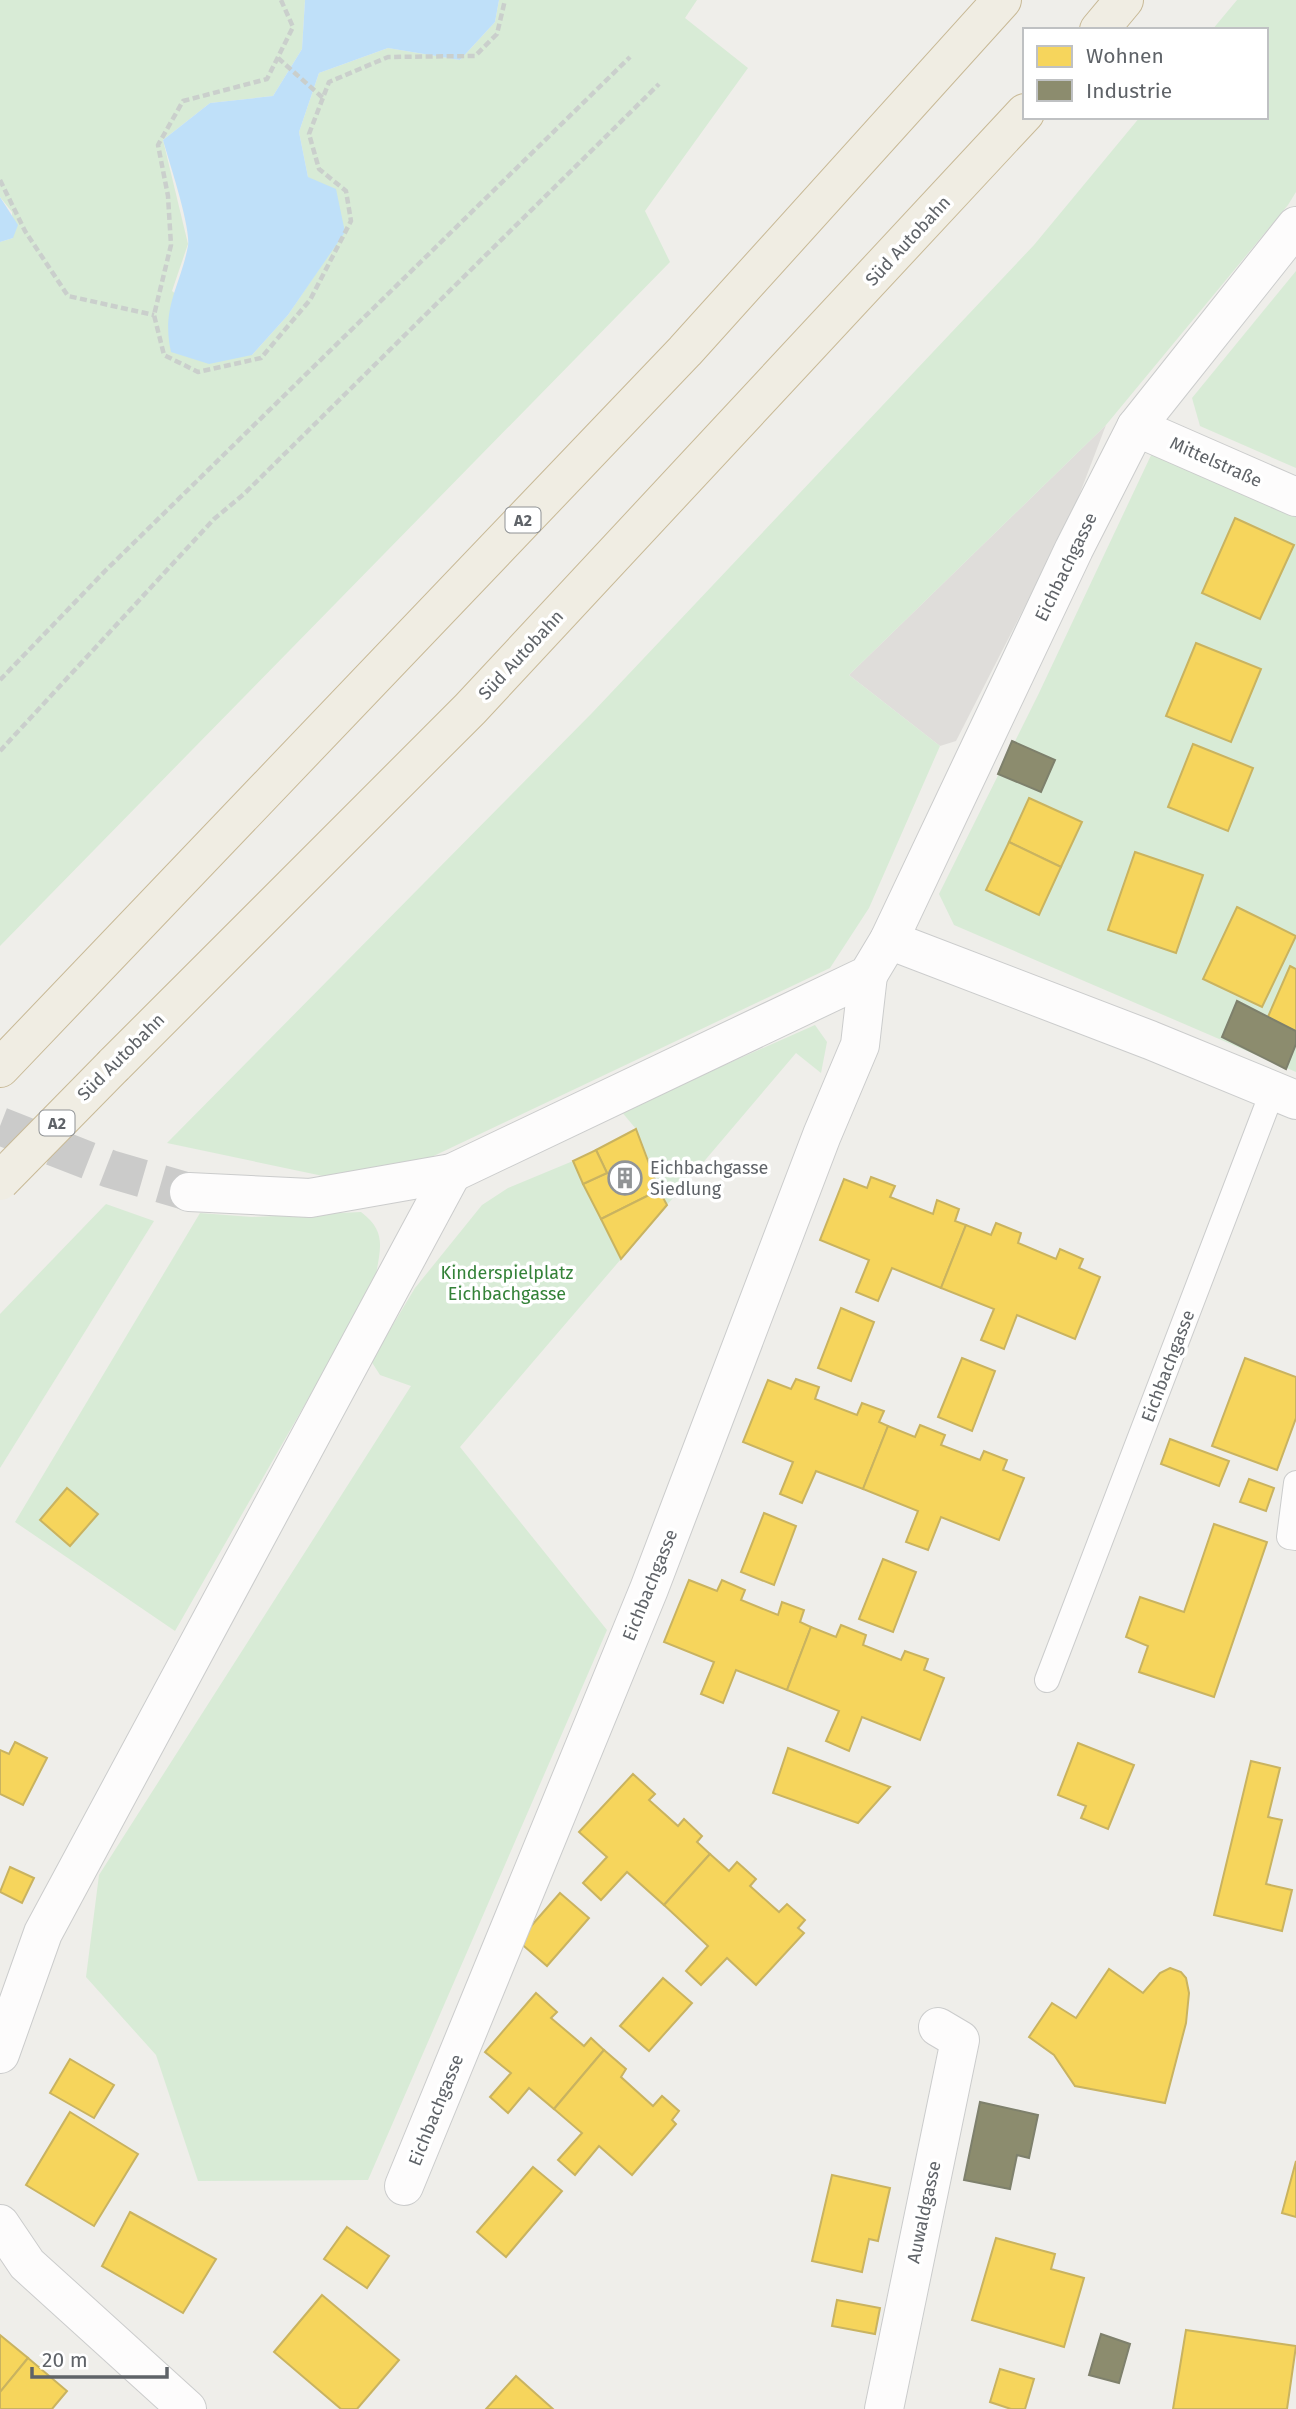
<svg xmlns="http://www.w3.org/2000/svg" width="1296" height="2409" font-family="'Fira Sans',sans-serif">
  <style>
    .industrial { fill: #dfddda }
    .green { fill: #d8ebd6 }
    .water { fill: #bfe0f9 }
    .homes { fill: #f6d55c; stroke: #c9b360; stroke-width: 2 }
    .industry { fill: #8c8c6e; stroke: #7e806c; stroke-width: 2 }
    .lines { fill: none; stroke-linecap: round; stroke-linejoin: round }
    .street-tunnel { stroke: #cbcbca; stroke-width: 38; stroke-dasharray: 38 19; stroke-linecap: butt }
    .lane-casing { stroke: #cbcccc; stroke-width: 26 }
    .street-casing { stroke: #cbcccc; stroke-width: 40 }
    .highway-casing { stroke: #c8b996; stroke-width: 40 }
    .path { stroke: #cacfcc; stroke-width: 4.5; stroke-dasharray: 7 3.5; stroke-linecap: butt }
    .lane { stroke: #fdfcfc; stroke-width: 24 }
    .street { stroke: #fdfcfc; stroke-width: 38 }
    .highway { stroke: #f0ede3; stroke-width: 38 }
    .highway-bridge-casing { stroke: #c8b996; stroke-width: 40; stroke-linecap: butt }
    .highway-bridge { stroke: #f0ede3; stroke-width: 38 }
    .labels { text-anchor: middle; stroke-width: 7; stroke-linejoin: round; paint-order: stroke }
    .shield { fill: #fff; stroke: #8f9295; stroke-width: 2 }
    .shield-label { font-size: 16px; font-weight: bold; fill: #5f6368 }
    .street-label { font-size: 18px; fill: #5f6368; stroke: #fff }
    .poi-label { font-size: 18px; fill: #5f6368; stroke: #fff; text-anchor: start }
    .park-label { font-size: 18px; fill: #348238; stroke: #fff }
  </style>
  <rect width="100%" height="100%" fill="#efeeea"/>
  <!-- industrial -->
  <path class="industrial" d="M1106,425l-34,89 -116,227 -16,5 -91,-71z"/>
  <!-- green -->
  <g class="green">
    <path d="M0,0h305l-3,49 -29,47 -63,7 -47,37 25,104 -16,47 80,64 36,-40 56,-83 -36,-55 -9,-45 20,-59 69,-25 72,12 35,-38 4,-22h198l-12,18 63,50 -103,143 25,51 -670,684v-704l13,-4 -1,-26 -12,-15z"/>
    <path d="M1237,0h59v192l-8,13 -182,220 -257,250 91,71 -71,162 -39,60 -409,194 -98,14 -156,-33 425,-430 442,-468 106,-128h126v-87h-54z"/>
    <path d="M1296,271v197l-96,-42 -8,-28z"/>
    <path d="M1153,451l143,64v557l-342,-147 -15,-31 100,-201z"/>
    <path d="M815,1025l12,17 -6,31 -25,-20 -129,152 -31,-76 -15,-18z"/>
    <path d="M573,1161l48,98 -161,188 147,183 -239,550 -170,1 -42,-126 -70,-78 13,-102 312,-489 -31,-11 -9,-14 44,-73 67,-83 26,-17z"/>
    <path d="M106,1204l48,17 -154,247v-154z"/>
    <path d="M361,1212c28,21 18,39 14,70l-200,349 -160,-109 185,-309 52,4z"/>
  </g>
  <!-- water -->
  <g class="water">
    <path d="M305,0h194l-4,22 -35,38 -72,-12 -69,25 -20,59 9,45 28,12 9,43 -57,83 -36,40 -43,9 -38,-12c-10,-44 9,-65 17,-106 3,-19 -19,-84 -25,-106l47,-37 63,-7 29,-47z"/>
    <path d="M0,197l18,28 -5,13 -13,4z"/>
  </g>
  <!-- homes -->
  <g class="homes">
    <path d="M1235,518l59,27 -34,74 -58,-26z"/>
    <path d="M1196,643l65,26 -30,73 -65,-26z"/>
    <path d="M1193,744l60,24 -25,63 -60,-24z"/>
    <path d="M1029,798l53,24 -21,45 -52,-25z"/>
    <path d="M1009,842l52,25 -22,48 -53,-25z"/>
    <path d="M1135,852l68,23 -27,78 -68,-23z"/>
    <path d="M1237,907l59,29 -34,71 -59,-28z"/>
    <path d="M1290,966l6,3v62l-29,-12z"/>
    <path d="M636,1129l23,61 -58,29 -18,-35 24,-11 -11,-23z"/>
    <path d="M596,1150l11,23 -24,11 -10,-23z"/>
    <path d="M871,1177l24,9 -5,11 43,17 4,-14 22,9 -4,12 11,4 -25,63 -49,-20 -14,33 -22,-9 13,-32 -49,-20 24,-61 23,9z"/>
    <path d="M659,1190l8,15 -46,54 -20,-40z"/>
    <path d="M996,1223l25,10 -3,10 38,16 4,-10 23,10 -4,9 21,9 -25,62 -58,-24 -13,34 -23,-9 13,-31 -53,-21 25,-63 25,10z"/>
    <path d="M841,1308l33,14 -23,59 -33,-13z"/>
    <path d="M962,1358l33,13 -23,60 -34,-14z"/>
    <path d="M1245,1358l51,19v41l-19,52 -65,-24z"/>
    <path d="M796,1379l23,8 -4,12 42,16 5,-12 22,8 -5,11 9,4 -25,63 -47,-18 -14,32 -22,-9 13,-32 -50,-20 25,-62 23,9z"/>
    <path d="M920,1425l25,10 -4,10 39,15 4,-9 23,9 -4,10 21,8 -25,62 -58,-23 -13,33 -22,-8 12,-31 -55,-22 25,-63 27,11z"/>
    <path d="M1170,1439l59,22 -10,25 -58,-22z"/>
    <path d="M1249,1479l25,9 -8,23 -26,-9z"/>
    <path d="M67,1488l31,26 -28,32 -30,-26z"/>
    <path d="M764,1513l32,13 -22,59 -33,-13z"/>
    <path d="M1214,1524l53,18 -53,155 -75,-25 9,-26 -22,-9 14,-40 44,15z"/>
    <path d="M883,1559l33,13 -23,60 -34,-13z"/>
    <path d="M689,1580l28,11 5,-11 23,10 -4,10 37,15 4,-13 22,8 -4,12 11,5 -24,63 -51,-20 -13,33 -22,-9 13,-32 -50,-20z"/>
    <path d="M841,1625l25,10 -3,10 38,15 4,-9 23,8 -4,11 20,8 -24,62 -58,-23 -13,34 -23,-10 13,-30 -52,-21 24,-63 25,10z"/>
    <path d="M15,1742l32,16 -24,47 -23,-11v-44l9,4z"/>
    <path d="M1078,1743l56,22 -26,64 -27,-11 5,-12 -28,-11z"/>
    <path d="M788,1748l102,39 -32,36 -85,-30z"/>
    <path d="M1251,1761l29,7 -12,49 14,3 -16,64 26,6 -10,41 -68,-16z"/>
    <path d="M633,1774l22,20 -6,6 29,26 6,-7 18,17 -5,6 13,12 -46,51 -37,-33 -26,28 -18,-17 24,-26 -28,-25z"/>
    <path d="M710,1854l19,17 8,-9 19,17 -6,7 29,26 8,-8 18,16 -7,8 6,5 -48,52 -29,-27 -26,27 -15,-14 22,-25 -44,-41z"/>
    <path d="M10,1867l24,11 -12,25 -22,-11z"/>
    <path d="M560,1893l29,25 -42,48 -29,-25z"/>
    <path d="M1170,1968l11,4 5,6 3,15 -3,30 -21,80 -90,-17 -21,-31 -25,-18 23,-34 24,15 33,-49 34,24 17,-20z"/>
    <path d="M663,1978l29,25 -43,48 -29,-25z"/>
    <path d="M536,1993l21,19 -6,6 33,28 7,-8 13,12 -50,59 -25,-21 -21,25 -18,-16 21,-24 -26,-21z"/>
    <path d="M604,2050l22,19 -5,8 32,29 9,-10 17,15 -7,9 4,4 -44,51 -33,-29 -24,29 -17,-15 24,-27 -28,-24z"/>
    <path d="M70,2059l44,26 -20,33 -44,-25z"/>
    <path d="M70,2112l68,42 -44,72 -68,-41z"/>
    <path d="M1296,2161v56l-14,-4z"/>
    <path d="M533,2167l29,24 -56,66 -29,-25z"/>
    <path d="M832,2175l58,13 -12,53 -9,-2 -7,33 -50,-11z"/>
    <path d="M130,2212l86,47 -33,54 -81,-47z"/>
    <path d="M347,2227l42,29 -22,32 -43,-29z"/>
    <path d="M996,2238l59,16 -4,15 33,9 -20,69 -92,-27z"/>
    <path d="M322,2295l77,65 -42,49h-16l-67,-57z"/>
    <path d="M837,2300l43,8 -5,26 -43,-8z"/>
    <path d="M1186,2330l110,16 -9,63h-114z"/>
    <path d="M0,2335l28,23 -28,34z"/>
    <path d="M28,2358l39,33 -15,18h-52v-17z"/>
    <path d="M1000,2369l34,10 -9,30h-14l-21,-7z"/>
    <path d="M516,2376l37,33h-67z"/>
  </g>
  <!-- industry -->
  <g class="industry">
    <path d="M1012,741l43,19 -14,32 -43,-18z"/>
    <path d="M1237,1001l59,30v13l-10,25 -64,-32z"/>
    <path d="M980,2102l58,13 -9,43 -12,-3 -7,34 -46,-9z"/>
    <path d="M1101,2334l29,10 -11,39 -30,-8z"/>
  </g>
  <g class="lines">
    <!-- street-tunnel -->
    <path class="street-tunnel" d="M0,1126l110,43 79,23"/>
    <defs>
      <g id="lane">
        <path d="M1296,1483l-7,54 7,1"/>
        <path d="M1047,1680l226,-590"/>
      </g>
      <g id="street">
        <path d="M1136,427l160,70"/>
        <path d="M889,940l261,100 146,60"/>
        <path d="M189,1192l121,6 142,-25 416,-198 21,-35 185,-391 62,-122 160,-201"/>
        <path d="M0,2054l43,-121 409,-760"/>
        <path d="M404,2186l245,-597 173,-454 38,-90 8,-70"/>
        <path d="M0,2224l27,40 160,145"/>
        <path d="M884,2409l76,-369 -22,-13"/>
      </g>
      <g id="highway">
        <path d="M1099,30l25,-30"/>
        <path d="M114,1065l356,-356 555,-596"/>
        <path d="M0,1068l685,-717 317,-351"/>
      </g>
    </defs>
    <!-- lane casing -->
    <use href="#lane" class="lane-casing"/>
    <!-- street casing -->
    <use href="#street" class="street-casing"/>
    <!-- highway casing -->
    <use href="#highway" class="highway-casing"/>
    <!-- path -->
    <g class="path">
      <path d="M281,0l12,27 -26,52 -84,22 -25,44 10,51 3,49 -17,70 10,40 34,17 63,-14 49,-58 41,-79 -5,-30 -27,-22 -10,-35 20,-52 59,-25 87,-1 22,-22 8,-34"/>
      <path d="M278,58l45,40"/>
      <path d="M0,180l25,51 43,65 86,19"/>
      <path d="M0,680l105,-109 525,-514"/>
      <path d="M0,751l214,-232 30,-25 415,-410"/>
    </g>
    <!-- lane -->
    <use href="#lane" class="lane"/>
    <!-- street -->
    <use href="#street" class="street"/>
    <!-- highway -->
    <use href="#highway" class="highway"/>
    <defs>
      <path id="highway-bridge" d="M0,1181l114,-116"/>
    </defs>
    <!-- highway-bridge casing -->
    <use href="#highway-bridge" class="highway-bridge-casing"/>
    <!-- highway-bridge -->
    <use href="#highway-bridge" class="highway-bridge"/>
  </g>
  <!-- icons -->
  <defs>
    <symbol id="building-ring" viewBox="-11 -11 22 22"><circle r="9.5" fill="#fff" stroke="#919496" stroke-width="1.5"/><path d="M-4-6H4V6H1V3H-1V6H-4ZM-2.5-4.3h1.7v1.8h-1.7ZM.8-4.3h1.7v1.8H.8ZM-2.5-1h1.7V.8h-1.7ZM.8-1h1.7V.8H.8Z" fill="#919496"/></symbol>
  </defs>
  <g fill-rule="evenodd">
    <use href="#building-ring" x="606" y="1159" width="38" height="38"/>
  </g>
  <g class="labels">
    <!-- shield labels -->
    <g class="shield">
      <rect x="505.5" y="507.5" width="35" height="25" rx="5"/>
      <rect x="39.5" y="1110.5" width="35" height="25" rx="5"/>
    </g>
    <g class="shield-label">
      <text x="523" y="526">A2</text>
      <text x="57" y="1129">A2</text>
    </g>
    <!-- street labels -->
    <g class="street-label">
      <text transform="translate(908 241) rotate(-47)" y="6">Süd Autobahn</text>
      <text transform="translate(1216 462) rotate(24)" y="6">Mittelstraße</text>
      <text transform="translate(1066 567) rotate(-64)" y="6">Eichbachgasse</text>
      <text transform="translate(521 655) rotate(-47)" y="6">Süd Autobahn</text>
      <text transform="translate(121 1057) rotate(-45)" y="6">Süd Autobahn</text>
      <text transform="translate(1168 1366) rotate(-69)" y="6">Eichbachgasse</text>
      <text transform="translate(650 1585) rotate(-68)" y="6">Eichbachgasse</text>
      <text transform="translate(436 2110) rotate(-68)" y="6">Eichbachgasse</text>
      <text transform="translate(924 2212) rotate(-78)" y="6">Auwaldgasse</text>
    </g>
    <!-- poi labels -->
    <g class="poi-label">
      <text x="650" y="1174">Eichbachgasse<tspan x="650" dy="21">Siedlung</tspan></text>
    </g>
    <!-- park labels -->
    <g class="park-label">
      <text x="507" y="1279">Kinderspielplatz<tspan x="507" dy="21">Eichbachgasse</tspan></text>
    </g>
  </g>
  <!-- legend -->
  <rect x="1023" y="28" width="245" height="91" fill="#ffffff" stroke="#bfc1c3" stroke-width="2"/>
  <rect x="1037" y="46" width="35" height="21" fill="#f6d55c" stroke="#bfc1c3" stroke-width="2"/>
  <text x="1086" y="63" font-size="21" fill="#5f6368">Wohnen</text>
  <rect x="1037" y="80" width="35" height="21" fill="#8c8c6e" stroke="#bfc1c3" stroke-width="2"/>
  <text x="1086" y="98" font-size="21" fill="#5f6368">Industrie</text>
  <!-- scale -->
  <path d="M32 2367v10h135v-10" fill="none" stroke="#5f6368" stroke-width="3.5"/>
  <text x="42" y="2367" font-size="21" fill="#5f6368" stroke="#ffffff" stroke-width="5" paint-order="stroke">20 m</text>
</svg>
